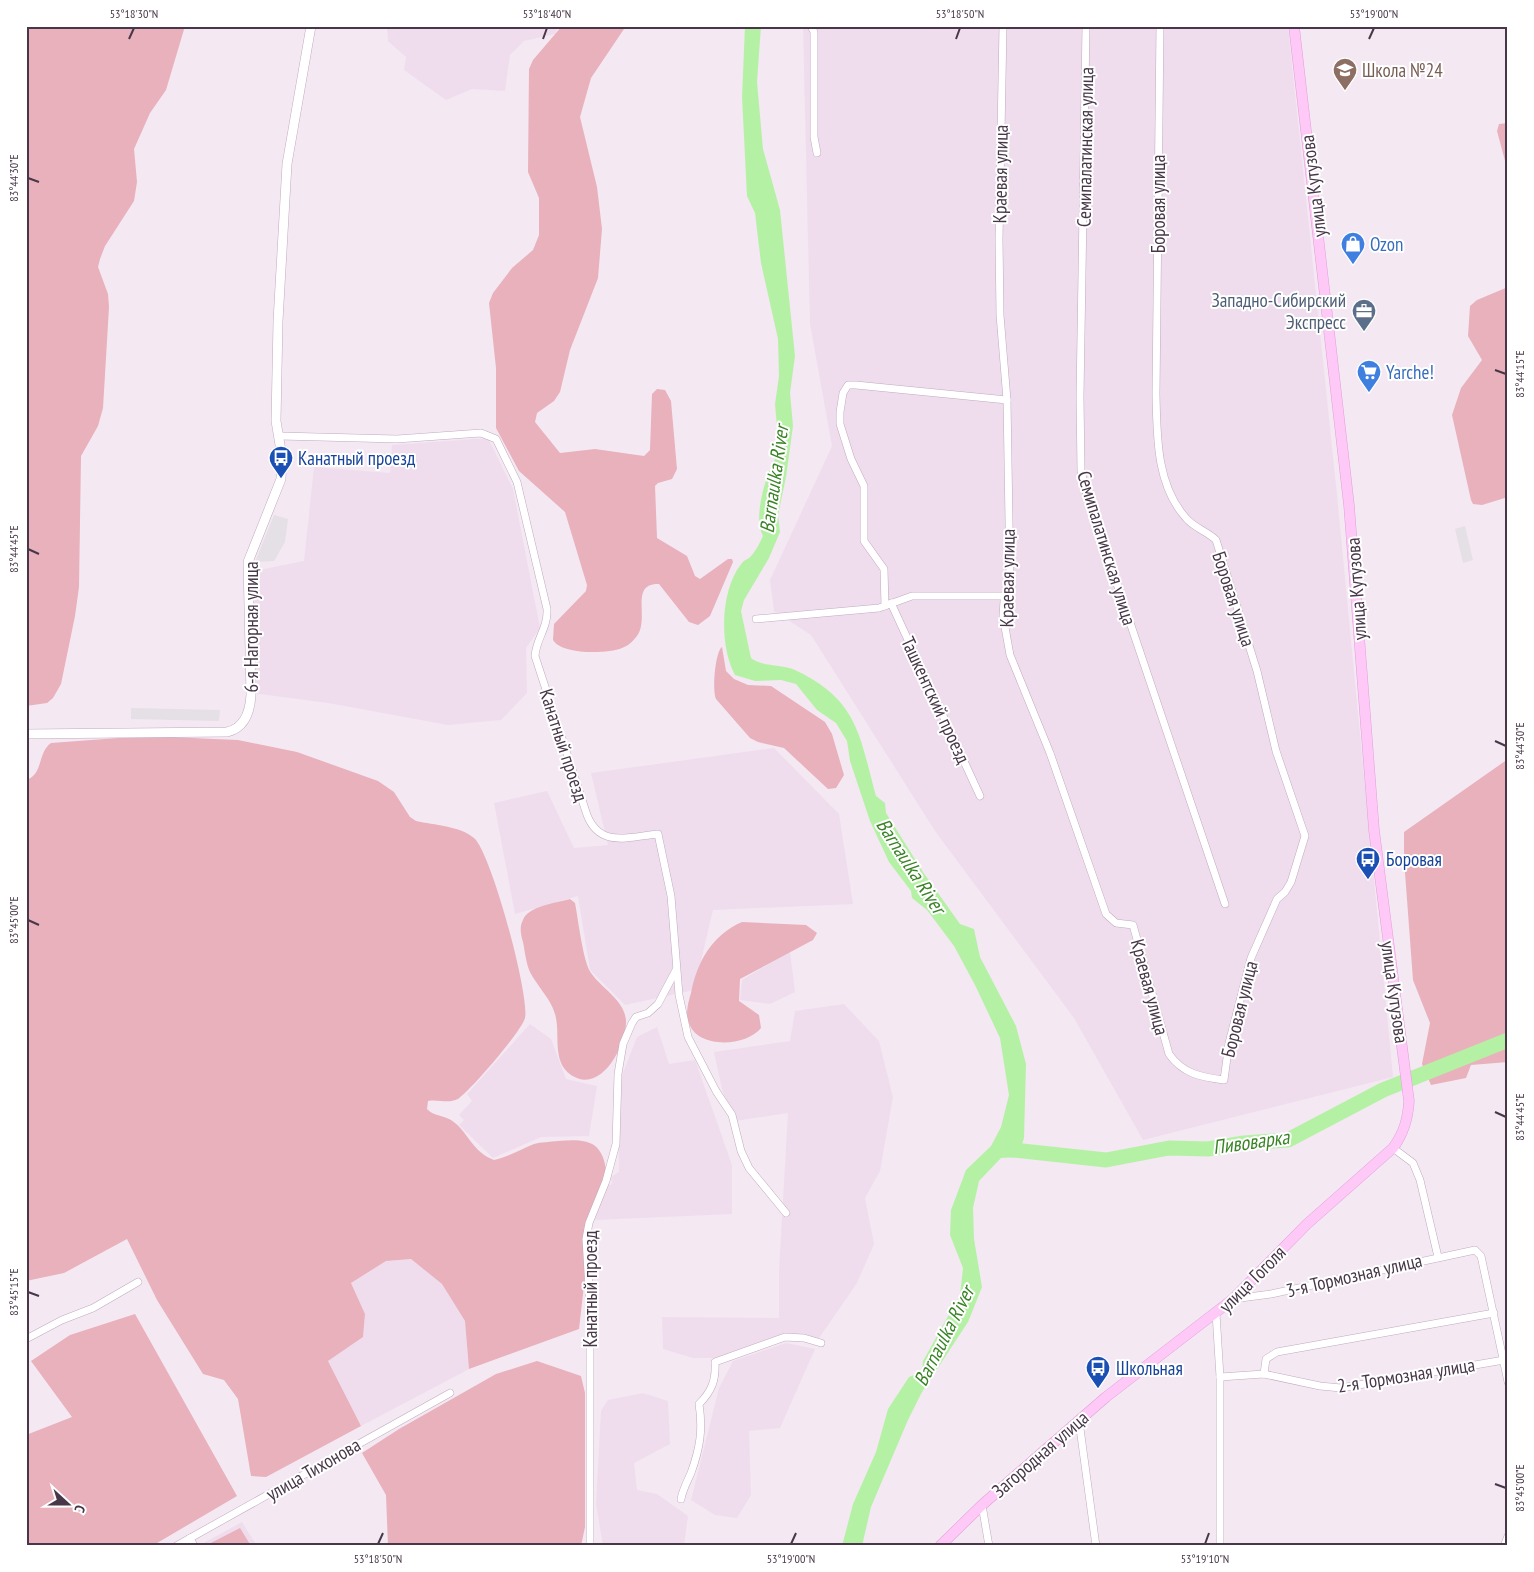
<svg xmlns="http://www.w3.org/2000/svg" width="1534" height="1572" font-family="'PT Sans Narrow',sans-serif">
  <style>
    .residential { fill: #efddee }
    .green { fill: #e8b1bb }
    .parking { fill: #e5e0e5 }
    .water { fill: #b5f1a5 }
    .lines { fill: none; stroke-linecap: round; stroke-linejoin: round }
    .river { stroke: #b5f1a5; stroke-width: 15 }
    .minor-casing { stroke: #c0abbf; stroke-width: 8 }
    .tertiary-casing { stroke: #c0abbf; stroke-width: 10 }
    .secondary-casing { stroke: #e0a0d9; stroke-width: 11 }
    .minor { stroke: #fff; stroke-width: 7 }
    .tertiary { stroke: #fff; stroke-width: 9 }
    .secondary { stroke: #fec8f7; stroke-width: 10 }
    .ticks { fill: none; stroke: #473748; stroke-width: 2 }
    .labels { text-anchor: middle; stroke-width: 4; stroke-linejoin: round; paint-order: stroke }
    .education-label { font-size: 19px; fill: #785e54; stroke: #fff; text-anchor: start }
    .street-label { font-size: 19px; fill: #473748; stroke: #fff }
    .shop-label { font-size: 19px; fill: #366cbe; stroke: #fff; text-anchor: start }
    .service-label { font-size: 19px; fill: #4e5e75; stroke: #fff; text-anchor: end }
    .transit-label { font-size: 19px; fill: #164399; stroke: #fff; text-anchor: start }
    .water-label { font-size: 20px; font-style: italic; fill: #398326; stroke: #fff }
    .neatline { fill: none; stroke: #473748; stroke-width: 2 }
    .ticks-label { font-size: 12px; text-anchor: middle; fill: #473748 }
  </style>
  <rect width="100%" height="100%" fill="#f4e8f3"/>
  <!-- residential -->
  <g class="residential">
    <path d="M387,26h172l-4,8 -31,7 -14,14 -5,36 -33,-2 -26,11 -42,-30 2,-13 -18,-16z"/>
    <path d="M803,26h485l49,469 56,582 -250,63 -69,-122 -139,-187 -124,-196 -37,-24 -4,-31 62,-134 -22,-122z"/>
    <path d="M488,438l25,51 27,139 -14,20 1,45 -26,27 -53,5 -120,-22 -75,-10 -4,-121 55,-11 10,-94 76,6 2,-28z"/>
    <path d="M774,748l65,66 14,90 -140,6 -19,80 -69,15 -35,-35 -12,-74 -63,18 -21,-111 53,-12 27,57 34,-3 -17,-72z"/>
    <path d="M790,951l5,41 -25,12 -30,-4 2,-20z"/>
    <path d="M844,1004l35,37 14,56 -13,74 -15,27 9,46 -17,39 -40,58 -25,-8 -75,25h-24l-30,-9 -1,-32 117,1v-48l9,-157 -53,8 -13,-32 -8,-37 76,-11 5,-30z"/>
    <path d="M530,1024l21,15 15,40 31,7 -8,50 -48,1 -48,21 -34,-33 5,-5 -5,-5 13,-14 -5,-7z"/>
    <path d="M657,1027l12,37 26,-4 37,105v49l-137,6 9,-33 8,-3 -1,-7 8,-5 -1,-86 19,-49z"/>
    <path d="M411,1259l31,25 23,37 4,48 -108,57 -33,-65 35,-24 2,-23 -14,-31 35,-22z"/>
    <path d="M786,1343l29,6 -35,79 -31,3 2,64 -14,23 -22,-3 -24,-15 28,-112 14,-27z"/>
    <path d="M643,1393l25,8 2,43 -36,19 3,27 20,4 31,22 -4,30h-81l-7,-42 5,-93 7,-11z"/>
    <path d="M242,1522l15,24h-59z"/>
  </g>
  <!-- green -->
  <g class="green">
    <path d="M26,26h159l-19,64 -16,23 -16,36 3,33 -3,19 -29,45 -5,13 -2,8 10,27 1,13 -6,101 -5,18 -17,30 -2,131 -4,29 -14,68 -8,14 -6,5 -21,3z"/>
    <path d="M562,26h64l-35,52 -11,39 17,70 5,42 -4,49 -28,72 -10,42 -6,9 -17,12 -2,9 25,31 35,-4 49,7 6,-6 2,-56 5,-5 8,1 6,11 6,68 -5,10 -14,4 -3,3 2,52 30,18 8,20 5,3 28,-20h4l1,3 -23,54 -12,9 -9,-3 -30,-38c-30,-1 -9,34 -22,52 -4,5 -9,10 -15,12 -15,6 -60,7 -69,-8l1,-16 32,-33 1,-6 -22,-73 -46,-41 -23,-43v-60l-7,-65 4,-10 19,-25 21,-18 6,-15v-37l-11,-26 1,-103 4,-9z"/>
    <path d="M1508,123v49l-11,-41 2,-7z"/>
    <path d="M1508,287v210l-26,8 -9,-1 -2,-4 -19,-85 9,-27 21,-28 -14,-24 2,-30 7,-6z"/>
    <path d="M722,647l4,24 8,8 14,6 23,1 54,36 7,12 12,41 -8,13 -8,1 -44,-41 -26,-6 -8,-4 -34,-39c-4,-8 -1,-47 6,-52z"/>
    <path d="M145,736l93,4 59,12 81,29 16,11 16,25 6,4c18,4 44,5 58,17 17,14 56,158 51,180 -4,14 -54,72 -67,81 -10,5 -20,0 -30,2l-1,8c6,7 16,6 24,11 17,11 21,32 43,40 14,-3 27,-11 40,-16 7,-2 16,-2 24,-3 26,-2 44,-2 48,29l-15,54 -12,105 -110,40 -4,-48 -23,-37 -31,-25 -25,2 -35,22 14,31 -2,23 -35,24 33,65 -95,51 -15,-1 -13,-77 -14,-19 -21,-6 -46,-74 -30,-61 -63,34 -38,8v-501c18,-6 11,-27 25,-37z"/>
    <path d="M1508,759v303l-37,3 -5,13 -35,7 -9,-21 8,-41 -17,-43 -9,-121v-27z"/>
    <path d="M570,899l5,4c3,15 8,59 16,70 10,15 35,28 35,49 0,24 -25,73 -55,53 -20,-14 -10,-42 -16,-61 -4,-15 -18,-28 -25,-42 -4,-9 -5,-20 -7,-30 -2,-7 -4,-15 0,-22 5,-14 33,-17 47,-21z"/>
    <path d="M742,922l64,3 11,8 -4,7 -73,39 -1,22 20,14 2,13c-15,19 -64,21 -72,-5 -4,-9 -1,-20 2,-30 6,-31 21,-58 51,-71z"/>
    <path d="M135,1314l102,182 -85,50h-126v-111l46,-18 -41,-56 39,-26z"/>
    <path d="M537,1361l44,15 4,17v134l-4,19h-193l-2,-51 -24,-42 37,-24 97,-55z"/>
    <path d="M240,1528l11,18h-46z"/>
  </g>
  <!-- parking -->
  <g class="parking">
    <path d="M274,515l14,4 -3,23 -11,19 -19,1z"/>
    <path d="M1465,526l8,34 -10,3 -8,-34z"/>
    <path d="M131,708l89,2 -1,11 -88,-2z"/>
  </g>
  <!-- water -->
  <path class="water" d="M745,26h16l-4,56 6,67 17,61 15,146 -5,37 3,33 -7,51 -8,38 2,17 -11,26 -25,42 -3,11 10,47c11,9 30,6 44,12 63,30 64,64 81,126l9,7 1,10 37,59 37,52 14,5 6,28 36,69 10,38 -2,74 -6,19 -17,1 -22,23 -6,27 1,31 8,48 -14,35 -46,70 -14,28 -37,87 -9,39h-20l11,-42 23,-52 12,-43 21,-32 13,-5 1,-11 37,-66 3,-27 -13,-33 1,-25 15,-40 25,-24 10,-19 8,-32 -9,-57 -25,-53 -21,-39 -27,-36 -15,-12 -1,-7 -22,-29 -19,-41 -20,-60 -3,-20 -11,-18 -19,-13 -21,-26 -15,-4 -26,1 -20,-6c-16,-29 -15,-86 7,-112 2,-3 7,-4 9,-7 5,-5 9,-14 12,-20 -9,-16 0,-48 6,-65l4,-1 5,-32 -3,-34 4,-28 -1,-37 -17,-76 -6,-50 -8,-17 -5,-99z"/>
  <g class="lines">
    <!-- river -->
    <path class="river" d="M1004,1149l102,11 63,-12 39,1 36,-6 44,-3 95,-50 125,-50"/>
    <defs>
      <g id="minor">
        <path d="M811,26l3,6v105l3,16"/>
        <path d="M1003,26l-4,213 1,76 7,85 3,181 -6,20 -1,15 7,39 40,98 56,161 10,9 17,2 36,129c14,20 32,23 55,26l5,-37 22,-85 26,-59 8,-7 6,-10 14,-46 -29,-85 -19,-80 -41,-131c-9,-9 -22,-12 -30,-22 -30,-33 -29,-83 -30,-124l4,-368"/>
        <path d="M1086,26l-6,371 1,74 5,21 139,412"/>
        <path d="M280,436l117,3 84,-6 15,6 21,43 30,127c1,19 -11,30 -12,47l52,159c13,33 41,22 71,19l13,62 8,99 9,42 28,54 16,24 9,36 8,17 37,45"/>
        <path d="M891,603l89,193"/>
        <path d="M885,606l-1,-37 -20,-28v-55l-13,-27 -11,-35v-12l3,-19 5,-8h8l151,15"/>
        <path d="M756,619l123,-11 33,-12h93"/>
        <path d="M1393,1148l20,15 7,17 18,77"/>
        <path d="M1233,1299l38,-5 204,-44 6,6 27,126"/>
        <path d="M1216,1313l4,64v169"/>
        <path d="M26,1339l36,-19 31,-12 45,-26"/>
        <path d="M1264,1374l2,-15 11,-7 217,-39"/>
        <path d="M1220,1377l44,-3 56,12 21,2 163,-28"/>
        <path d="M1079,1421l17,125"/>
        <path d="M681,1499c2,-10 6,-17 10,-26 9,-25 12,-43 8,-69 13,-13 17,-24 16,-42l70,-25 19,1 17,5"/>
        <path d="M982,1505l7,41"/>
        <path d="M190,1538l4,8"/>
        <path d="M176,1546l274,-153"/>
        <path d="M590,1546v-241l-4,-66 3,-16 17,-42 10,-37 2,-70 5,-30 9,-21 4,-6 12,-4 10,-9 18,-34"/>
        <path d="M1504,1546l4,-10"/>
      </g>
      <path id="tertiary" d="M26,734l201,-2c18,-4 23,-20 24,-37l-3,-133 33,-83 1,-22 -6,-36 2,-100 9,-157 24,-138"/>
      <path id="secondary" d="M940,1546l42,-41 124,-108 127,-98 74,-75 86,-76c11,-15 15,-29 16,-47l-35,-271 -25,-325 -55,-479"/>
    </defs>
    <!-- minor casing -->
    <use href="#minor" class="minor-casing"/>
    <!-- tertiary casing -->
    <use href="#tertiary" class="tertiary-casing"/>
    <!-- secondary casing -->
    <use href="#secondary" class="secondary-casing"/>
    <!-- minor -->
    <use href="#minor" class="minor"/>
    <!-- tertiary -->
    <use href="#tertiary" class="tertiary"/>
    <!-- secondary -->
    <use href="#secondary" class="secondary"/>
  </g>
  <!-- ticks -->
  <path class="ticks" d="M129,39l5,-11M543,39l4,-11M956,39l4,-11M1369,39l5,-11M28,178l11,4M1495,370l11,4M28,549l11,5M1495,741l11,5M28,920l11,5M1495,1112l11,5M28,1292l11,4M1495,1484l11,4M378,1544l5,-11M791,1544l5,-11M1205,1544l4,-11"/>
  <!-- icons -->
  <defs>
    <symbol id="school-pin" viewBox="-11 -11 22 30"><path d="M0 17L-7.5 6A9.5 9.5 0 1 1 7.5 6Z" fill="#8d6e63" stroke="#fff"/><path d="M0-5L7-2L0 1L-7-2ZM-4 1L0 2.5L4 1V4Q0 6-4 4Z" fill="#fff"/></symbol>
    <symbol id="shop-pin" viewBox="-11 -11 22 30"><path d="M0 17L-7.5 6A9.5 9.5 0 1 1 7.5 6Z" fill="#3f7fe0" stroke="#fff"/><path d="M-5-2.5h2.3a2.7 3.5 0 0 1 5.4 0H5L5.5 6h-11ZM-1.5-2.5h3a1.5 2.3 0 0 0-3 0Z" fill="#fff"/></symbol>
    <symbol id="office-pin" viewBox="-11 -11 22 30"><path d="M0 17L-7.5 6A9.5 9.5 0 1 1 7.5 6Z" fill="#5c6f8a" stroke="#fff"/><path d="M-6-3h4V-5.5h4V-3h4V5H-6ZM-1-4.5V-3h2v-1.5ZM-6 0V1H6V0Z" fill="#fff"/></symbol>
    <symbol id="supermarket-pin" viewBox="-11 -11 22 30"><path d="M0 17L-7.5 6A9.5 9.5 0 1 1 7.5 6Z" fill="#3f7fe0" stroke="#fff"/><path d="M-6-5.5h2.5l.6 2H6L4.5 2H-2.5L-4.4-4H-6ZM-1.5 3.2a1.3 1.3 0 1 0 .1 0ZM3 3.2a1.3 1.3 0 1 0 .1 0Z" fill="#fff"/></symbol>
    <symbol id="bus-pin" viewBox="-11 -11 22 30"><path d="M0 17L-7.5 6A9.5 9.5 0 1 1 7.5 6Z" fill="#1a4fb4" stroke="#fff"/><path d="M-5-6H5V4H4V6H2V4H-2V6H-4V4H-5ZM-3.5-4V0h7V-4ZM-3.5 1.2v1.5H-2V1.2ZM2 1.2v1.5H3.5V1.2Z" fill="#fff"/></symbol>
  </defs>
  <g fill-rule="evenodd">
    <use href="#school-pin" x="1331" y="56" width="28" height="38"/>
    <use href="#shop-pin" x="1339" y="230" width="28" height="38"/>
    <use href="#office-pin" x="1350" y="297" width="28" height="38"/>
    <use href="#supermarket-pin" x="1355" y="358" width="28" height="38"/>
    <use href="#bus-pin" x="267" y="444" width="28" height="38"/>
    <use href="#bus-pin" x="1354" y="845" width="28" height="38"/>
    <use href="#bus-pin" x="1084" y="1354" width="28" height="38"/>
  </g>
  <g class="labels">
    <!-- education labels -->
    <g class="education-label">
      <text x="1362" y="77">Школа №24</text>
    </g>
    <!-- street labels -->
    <g class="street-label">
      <text transform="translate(1085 147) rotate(-89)" y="7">Семипалатинская улица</text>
      <text transform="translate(1000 174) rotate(-89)" y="7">Краевая улица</text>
      <text transform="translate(1313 186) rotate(-97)" y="7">улица Кутузова</text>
      <text transform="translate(1158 204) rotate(-90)" y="7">Боровая улица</text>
      <text transform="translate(1107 548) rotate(73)" y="7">Семипалатинская улица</text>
      <text transform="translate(1007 578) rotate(-89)" y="7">Краевая улица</text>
      <text transform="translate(1356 589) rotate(-94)" y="7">улица Кутузова</text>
      <text transform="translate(1234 599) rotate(72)" y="7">Боровая улица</text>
      <text transform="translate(251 627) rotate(-90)" y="7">6-я Нагорная улица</text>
      <text transform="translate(936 700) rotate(65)" y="7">Ташкентский проезд</text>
      <text transform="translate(564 745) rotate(72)" y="7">Канатный проезд</text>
      <text transform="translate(1150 987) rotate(75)" y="7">Краевая улица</text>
      <text transform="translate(1395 992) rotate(82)" y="7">улица Кутузова</text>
      <text transform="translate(1239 1009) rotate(-76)" y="7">Боровая улица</text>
      <text transform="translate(1354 1275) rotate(-13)" y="7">3-я Тормозная улица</text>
      <text transform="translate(1252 1279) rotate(-45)" y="7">улица Гоголя</text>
      <text transform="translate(590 1289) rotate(-90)" y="7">Канатный проезд</text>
      <text transform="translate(1406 1375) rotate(-9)" y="7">2-я Тормозная улица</text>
      <text transform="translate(1040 1454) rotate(-41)" y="7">Загородная улица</text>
      <text transform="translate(313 1469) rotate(-30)" y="7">улица Тихонова</text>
    </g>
    <!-- shop labels -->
    <g class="shop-label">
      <text x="1370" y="251">Ozon</text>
      <text x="1386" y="379">Yarche!</text>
    </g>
    <!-- service labels -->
    <g class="service-label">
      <text x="1346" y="307">Западно-Сибирский<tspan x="1346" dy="22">Экспресс</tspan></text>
    </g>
    <!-- transit labels -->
    <g class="transit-label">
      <text x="298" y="465">Канатный проезд</text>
      <text x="1386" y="866">Боровая</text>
      <text x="1116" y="1375">Школьная</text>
    </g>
    <!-- water labels -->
    <g class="water-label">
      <text transform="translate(774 479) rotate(-82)" y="7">Barnaulka River</text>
      <text transform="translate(911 866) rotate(57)" y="7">Barnaulka River</text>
      <text transform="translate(1251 1142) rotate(-8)" y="7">Пивоварка</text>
      <text transform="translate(944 1336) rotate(-63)" y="7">Barnaulka River</text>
    </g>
  </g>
  <!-- border -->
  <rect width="1534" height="1572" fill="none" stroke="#ffffff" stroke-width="55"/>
  <!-- north arrow -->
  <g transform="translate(68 1504) rotate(111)" stroke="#ffffff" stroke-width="4" paint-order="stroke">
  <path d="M0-4L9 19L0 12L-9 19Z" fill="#473748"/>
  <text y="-8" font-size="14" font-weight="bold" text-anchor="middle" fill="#473748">С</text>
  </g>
  <rect x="28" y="28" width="1478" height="1516" class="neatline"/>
  <g class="ticks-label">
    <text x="134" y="18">53°18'30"N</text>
    <text x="547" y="18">53°18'40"N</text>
    <text x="960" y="18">53°18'50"N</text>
    <text x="1374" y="18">53°19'00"N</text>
    <text transform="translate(14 178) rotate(-90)" y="4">83°44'30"E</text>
    <text transform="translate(1520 374) rotate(-90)" y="4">83°44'15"E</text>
    <text transform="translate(14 549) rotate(-90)" y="4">83°44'45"E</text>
    <text transform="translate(1520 746) rotate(-90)" y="4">83°44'30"E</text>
    <text transform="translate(14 920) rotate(-90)" y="4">83°45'00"E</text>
    <text transform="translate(1520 1117) rotate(-90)" y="4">83°44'45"E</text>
    <text transform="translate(14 1292) rotate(-90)" y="4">83°45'15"E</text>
    <text transform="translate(1520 1488) rotate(-90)" y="4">83°45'00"E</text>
    <text x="378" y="1563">53°18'50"N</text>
    <text x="791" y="1563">53°19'00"N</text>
    <text x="1205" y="1563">53°19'10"N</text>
  </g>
</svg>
